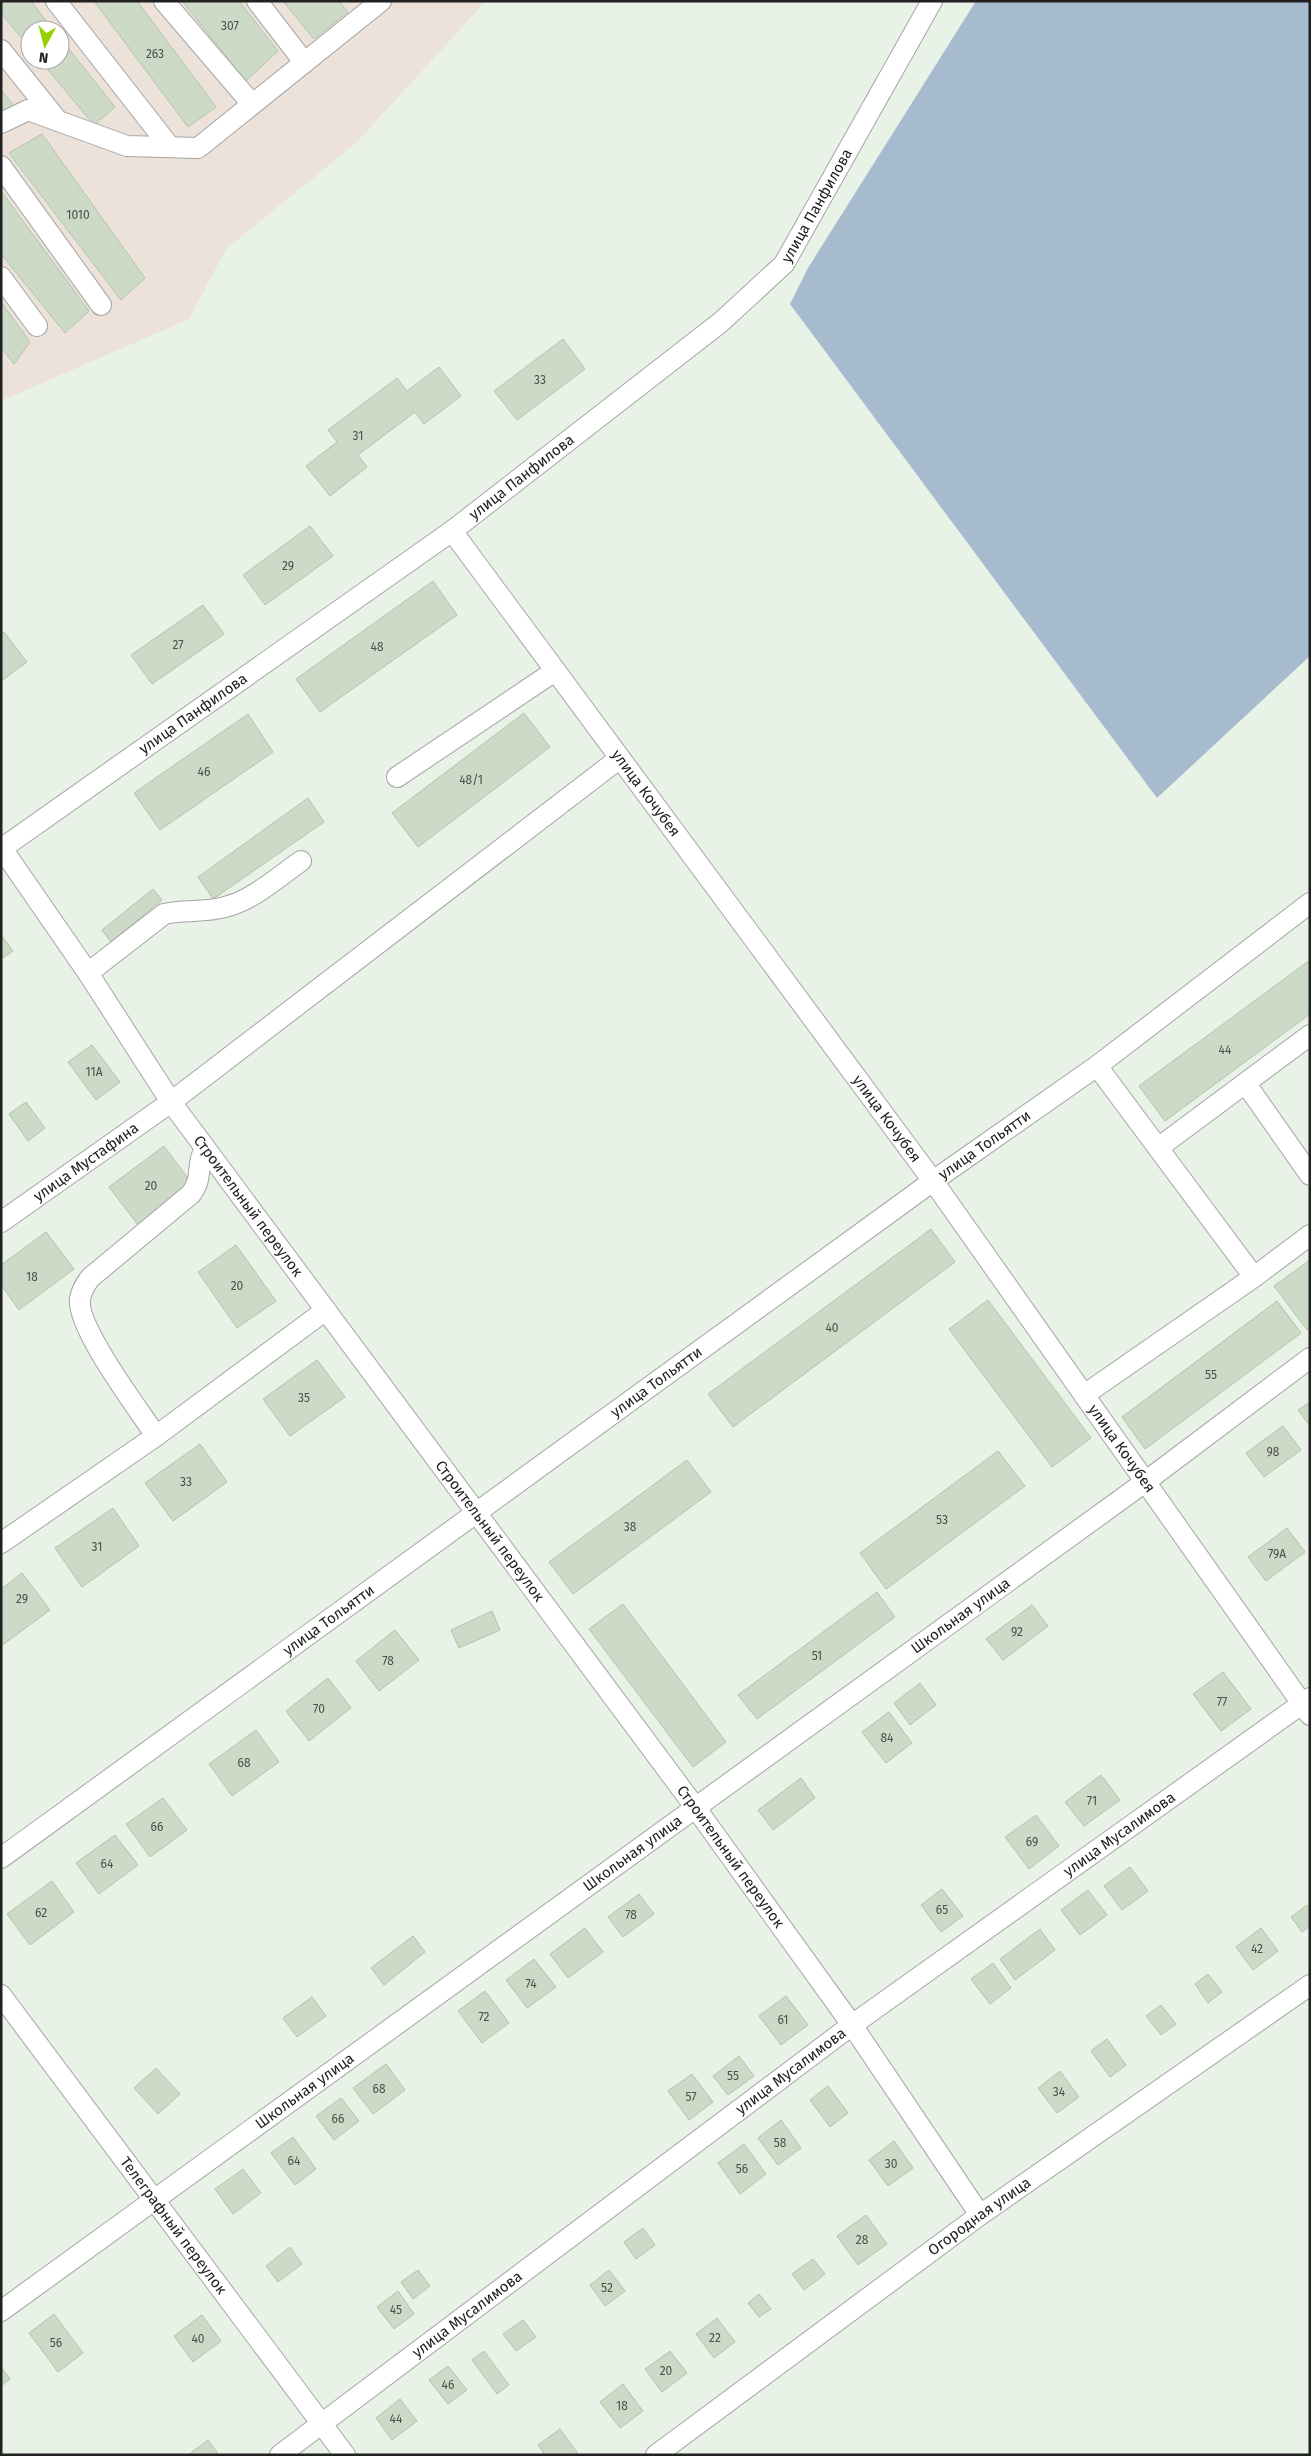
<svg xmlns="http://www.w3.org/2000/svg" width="1311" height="2456" font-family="'Fira Sans',sans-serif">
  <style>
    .industrial { fill: #ece2d9; fill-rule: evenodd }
    .cemetery { fill: #a6bcce }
    .building { fill: #ccdac7; stroke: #b0c6a8 }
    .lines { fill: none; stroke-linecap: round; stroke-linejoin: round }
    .minor-casing { stroke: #a5a5a5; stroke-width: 22 }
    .minor { stroke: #fff; stroke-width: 20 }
    .labels { text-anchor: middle; stroke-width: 4; stroke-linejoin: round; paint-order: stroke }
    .number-label { font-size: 12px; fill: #4c4f4a }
    .street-label { font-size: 15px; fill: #212121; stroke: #fff }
  </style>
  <rect width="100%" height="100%" fill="#e8f2e7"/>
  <!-- industrial -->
  <path class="industrial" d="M1,1h485l-129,141 -131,107 -37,70 -188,82zM30,30h30v30h-30z"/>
  <!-- cemetery -->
  <path class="cemetery" d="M976,1h334v655l-153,142 -367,-494 18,-36z"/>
  <!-- building -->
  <g class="building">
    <path d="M1,1h30l22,29h-23v18l-29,-35z"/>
    <path d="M94,1h43l79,106 -28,20z"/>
    <path d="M182,1h57l39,50 -32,30z"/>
    <path d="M283,1h56l9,11 -34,27z"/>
    <path d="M60,38l55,69 -21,18 -54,-65h20z"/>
    <path d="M1,90l14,17 -14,8z"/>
    <path d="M42,134l103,144 -24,22 -112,-147z"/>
    <path d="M1,191l88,120 -24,22 -64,-79z"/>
    <path d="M1,302l29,40 -16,22 -13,-17z"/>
    <path d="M563,339l22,30 -68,51 -23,-29z"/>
    <path d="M439,367l22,29 -37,28 -9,-12 -57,43 9,12 -37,29 -24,-30 31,-24 -9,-12 69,-52 10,13z"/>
    <path d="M310,526l23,30 -68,49 -22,-30z"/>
    <path d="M433,581l24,34 -137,97 -24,-33z"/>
    <path d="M203,605l21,29 -72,50 -21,-29z"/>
    <path d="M4,632l23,30 -26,19v-47z"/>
    <path d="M524,713l26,34 -132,100 -26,-34z"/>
    <path d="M248,714l25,38 -113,78 -26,-37z"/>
    <path d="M308,798l16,24 -111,77 -15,-22z"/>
    <path d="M153,889l9,11 -51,42 -9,-12z"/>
    <path d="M1,935l12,16 -12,8z"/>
    <path d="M1310,960v54l-145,107 -26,-35z"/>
    <path d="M92,1045l28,37 -24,18 -28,-38z"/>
    <path d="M26,1102l19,26 -17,13 -19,-27z"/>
    <path d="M164,1146l29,39 -55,40 -29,-38z"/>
    <path d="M931,1229l24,33 -222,165 -25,-33z"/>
    <path d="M46,1232l28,37 -55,41 -18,-25v-20z"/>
    <path d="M236,1245l40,56 -39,27 -39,-56z"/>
    <path d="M1310,1260v68l-3,2 -33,-44z"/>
    <path d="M988,1300l103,138 -39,29 -103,-138z"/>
    <path d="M1277,1301l24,32 -156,116 -23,-32z"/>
    <path d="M317,1360l28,37 -55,39 -27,-37z"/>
    <path d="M1310,1402v24l-12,-16z"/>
    <path d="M1283,1426l18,24 -37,27 -18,-24z"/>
    <path d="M200,1444l27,38 -54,39 -28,-38z"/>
    <path d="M998,1451l27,35 -139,103 -26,-36z"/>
    <path d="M687,1460l24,32 -138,102 -24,-32z"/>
    <path d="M113,1508l26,38 -57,41 -27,-39z"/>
    <path d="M1287,1528l18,24 -39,29 -18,-24z"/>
    <path d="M22,1573l28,37 -49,36v-57z"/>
    <path d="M877,1592l18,25 -138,102 -19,-24z"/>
    <path d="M623,1604l103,138 -33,25 -104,-138z"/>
    <path d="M1032,1605l16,21 -45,34 -17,-21z"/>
    <path d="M492,1611l8,19 -41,18 -8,-18z"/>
    <path d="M395,1630l24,30 -40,31 -23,-30z"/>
    <path d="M1223,1672l28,37 -30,22 -28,-37z"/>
    <path d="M328,1678l23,30 -42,33 -23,-30z"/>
    <path d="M920,1683l16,22 -26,20 -16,-22z"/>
    <path d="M889,1712l23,31 -26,20 -24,-31z"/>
    <path d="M256,1730l23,32 -47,34 -23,-32z"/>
    <path d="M1101,1775l19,25 -36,26 -19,-24z"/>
    <path d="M801,1778l14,20 -42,32 -15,-20z"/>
    <path d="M163,1798l24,32 -37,27 -24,-33z"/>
    <path d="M1036,1815l23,31 -30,23 -24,-32z"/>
    <path d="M115,1835l23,30 -39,29 -23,-31z"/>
    <path d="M1130,1867l18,24 -26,19 -18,-24z"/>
    <path d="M52,1881l22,31 -44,33 -23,-31z"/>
    <path d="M942,1889l21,27 -22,16 -20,-27z"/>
    <path d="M1088,1890l19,25 -27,20 -19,-25z"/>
    <path d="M639,1894l15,20 -31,23 -15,-20z"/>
    <path d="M1307,1905l3,3v18l-8,6 -11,-15z"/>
    <path d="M585,1928l18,24 -35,26 -18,-24z"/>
    <path d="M1261,1928l17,23 -25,19 -17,-23z"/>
    <path d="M1040,1929l15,21 -40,30 -15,-21z"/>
    <path d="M413,1936l12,16 -41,33 -13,-17z"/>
    <path d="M534,1959l22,28 -29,21 -21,-28z"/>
    <path d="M993,1963l18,25 -21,16 -19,-25z"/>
    <path d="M1208,1974l14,18 -14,11 -13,-19z"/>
    <path d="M485,1991l24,32 -27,20 -24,-32z"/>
    <path d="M786,1996l22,29 -27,20 -22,-29z"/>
    <path d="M312,1997l14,19 -29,21 -14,-19z"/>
    <path d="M1161,2005l15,19 -15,11 -15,-19z"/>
    <path d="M1107,2039l19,26 -16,12 -19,-26z"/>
    <path d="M739,2056l15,20 -26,19 -15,-19z"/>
    <path d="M386,2064l19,26 -32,24 -20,-26z"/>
    <path d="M156,2068l24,26 -22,20 -24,-26z"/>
    <path d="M1060,2071l19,26 -22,16 -19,-25z"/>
    <path d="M692,2074l21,28 -24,18 -21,-29z"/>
    <path d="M828,2086l20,27 -18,14 -20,-27z"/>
    <path d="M341,2098l18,23 -25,19 -18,-24z"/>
    <path d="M781,2120l20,28 -23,17 -20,-27z"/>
    <path d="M293,2137l23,32 -21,16 -24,-32z"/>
    <path d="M894,2141l19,27 -25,18 -19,-26z"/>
    <path d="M744,2144l22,30 -26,20 -22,-31z"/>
    <path d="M243,2169l18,24 -28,21 -18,-25z"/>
    <path d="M866,2215l21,29 -29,21 -21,-29z"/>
    <path d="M643,2228l12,17 -19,14 -12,-17z"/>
    <path d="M290,2247l12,17 -24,18 -12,-16z"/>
    <path d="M813,2259l12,15 -21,16 -12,-16z"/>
    <path d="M418,2270l12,16 -17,13 -12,-17z"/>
    <path d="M609,2270l16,21 -20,15 -15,-21z"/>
    <path d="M398,2291l16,23 -20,15 -17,-22z"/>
    <path d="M759,2294l12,15 -12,8 -11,-14z"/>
    <path d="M54,2314l29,39 -25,19 -29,-39z"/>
    <path d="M202,2315l19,26 -28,21 -19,-26z"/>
    <path d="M717,2318l18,24 -21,16 -18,-24z"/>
    <path d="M523,2320l13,17 -20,14 -13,-17z"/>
    <path d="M484,2351l25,34 -12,9 -25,-34z"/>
    <path d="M670,2351l17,22 -25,19 -17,-23z"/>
    <path d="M448,2366l19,24 -19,14 -19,-24z"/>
    <path d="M1,2367l9,12 -9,7z"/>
    <path d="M623,2384l20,27 -23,17 -20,-26z"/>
    <path d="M400,2399l17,22 -25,19 -16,-22z"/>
    <path d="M560,2429l19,26h-34l-7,-10z"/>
    <path d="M208,2440l11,15h-31z"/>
  </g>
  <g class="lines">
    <defs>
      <g id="minor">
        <path d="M56,1l114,146"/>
        <path d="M164,1l88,103"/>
        <path d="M257,1l47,61"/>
        <path d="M1,50l57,71"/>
        <path d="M1,123l27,-13 99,36 71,2 183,-147"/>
        <path d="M1,166l100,139"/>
        <path d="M1,277l36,49"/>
        <path id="s1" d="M452,531l481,650 377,534"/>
        <path d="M397,777l158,-106"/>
        <path id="s2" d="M1,847l87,126 83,129 524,705 157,218 128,190"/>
        <path id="s3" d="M1,849l451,-318 269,-209 63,-58 148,-263"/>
        <path d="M88,973l76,-59c20,-5 41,-1 61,-7 28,-7 53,-30 76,-46"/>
        <path d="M1097,1066l157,211"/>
        <path d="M1246,1084l64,91"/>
        <path d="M1158,1148l152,-113"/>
        <path id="s4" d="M1,1222l170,-120 449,-344"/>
        <path d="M1084,1395l170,-118 56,-42"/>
        <path d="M156,1436c-17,-26 -80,-109 -76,-137 1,-8 5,-14 10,-21l101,-84c13,-17 4,-28 14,-46"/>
        <path d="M1,1543l155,-107 170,-126"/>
        <path id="s5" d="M1,1858l932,-677 164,-115 213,-163"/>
        <path id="s6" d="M1,1995l344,460"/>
        <path id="s7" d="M1,2311l1144,-829 165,-124"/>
        <path id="s8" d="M280,2455l572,-430 458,-327"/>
        <path id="s9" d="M656,2455l324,-240 330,-230"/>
      </g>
    </defs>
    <!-- minor casing -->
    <use href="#minor" class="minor-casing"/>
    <!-- minor -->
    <use href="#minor" class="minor"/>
  </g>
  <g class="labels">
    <!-- number labels -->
    <g class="number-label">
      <text x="230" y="30">307</text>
      <text x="155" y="58">263</text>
      <text x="78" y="219">1010</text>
      <text x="540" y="384">33</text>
      <text x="358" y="440">31</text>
      <text x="288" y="570">29</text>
      <text x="178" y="649">27</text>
      <text x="377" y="651">48</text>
      <text x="204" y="776">46</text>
      <text x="471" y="784">48/1</text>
      <text x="1225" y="1054">44</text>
      <text x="94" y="1076">11А</text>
      <text x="151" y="1190">20</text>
      <text x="32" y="1281">18</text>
      <text x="237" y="1290">20</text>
      <text x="832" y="1332">40</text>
      <text x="1211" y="1379">55</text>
      <text x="304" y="1402">35</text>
      <text x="1273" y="1456">98</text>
      <text x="186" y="1486">33</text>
      <text x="942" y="1524">53</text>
      <text x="630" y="1531">38</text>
      <text x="97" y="1551">31</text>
      <text x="1277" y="1558">79А</text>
      <text x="22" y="1603">29</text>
      <text x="1017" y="1636">92</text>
      <text x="817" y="1660">51</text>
      <text x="388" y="1665">78</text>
      <text x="1222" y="1706">77</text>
      <text x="319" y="1713">70</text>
      <text x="887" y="1742">84</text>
      <text x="244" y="1767">68</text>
      <text x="1092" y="1805">71</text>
      <text x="157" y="1831">66</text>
      <text x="1032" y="1846">69</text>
      <text x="107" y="1868">64</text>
      <text x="942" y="1914">65</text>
      <text x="41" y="1917">62</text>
      <text x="631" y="1919">78</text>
      <text x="1257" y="1953">42</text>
      <text x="531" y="1988">74</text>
      <text x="484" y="2021">72</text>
      <text x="783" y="2024">61</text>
      <text x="733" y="2080">55</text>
      <text x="379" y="2093">68</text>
      <text x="1059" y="2096">34</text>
      <text x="691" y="2101">57</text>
      <text x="338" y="2123">66</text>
      <text x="780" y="2147">58</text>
      <text x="294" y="2165">64</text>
      <text x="891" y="2168">30</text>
      <text x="742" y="2173">56</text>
      <text x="862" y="2244">28</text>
      <text x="607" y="2292">52</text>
      <text x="396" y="2314">45</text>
      <text x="715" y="2342">22</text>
      <text x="198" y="2343">40</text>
      <text x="56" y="2347">56</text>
      <text x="666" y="2375">20</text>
      <text x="448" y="2389">46</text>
      <text x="622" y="2410">18</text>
      <text x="396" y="2423">44</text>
    </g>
    <!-- street labels -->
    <g class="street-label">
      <text dy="5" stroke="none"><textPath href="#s3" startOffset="1045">улица Панфилова</textPath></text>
      <text dy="5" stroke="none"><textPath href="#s3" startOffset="640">улица Панфилова</textPath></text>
      <text dy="5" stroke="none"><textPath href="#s3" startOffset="235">улица Панфилова</textPath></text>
      <text dy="5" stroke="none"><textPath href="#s1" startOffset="326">улица Кочубея</textPath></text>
      <text dy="5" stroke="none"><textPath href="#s1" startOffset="731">улица Кочубея</textPath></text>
      <text dy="5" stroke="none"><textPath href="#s5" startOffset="1215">улица Тольятти</textPath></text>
      <text dy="5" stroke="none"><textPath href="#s4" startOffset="104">улица Мустафина</textPath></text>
      <text dy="5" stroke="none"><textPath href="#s2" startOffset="436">Строительный переулок</textPath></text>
      <text dy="5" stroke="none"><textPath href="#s5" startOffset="810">улица Тольятти</textPath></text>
      <text dy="5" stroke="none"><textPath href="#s1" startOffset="1136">улица Кочубея</textPath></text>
      <text dy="5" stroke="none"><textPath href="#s2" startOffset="841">Строительный переулок</textPath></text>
      <text dy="5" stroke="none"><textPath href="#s7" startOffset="1185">Школьная улица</textPath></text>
      <text dy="5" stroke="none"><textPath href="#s5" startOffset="405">улица Тольятти</textPath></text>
      <text dy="5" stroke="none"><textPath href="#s8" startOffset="1044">улица Мусалимова</textPath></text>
      <text dy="5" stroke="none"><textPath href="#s7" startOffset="780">Школьная улица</textPath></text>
      <text dy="5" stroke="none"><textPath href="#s2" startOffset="1246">Строительный переулок</textPath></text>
      <text dy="5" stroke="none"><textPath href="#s8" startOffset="639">улица Мусалимова</textPath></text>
      <text dy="5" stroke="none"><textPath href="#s7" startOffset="375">Школьная улица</textPath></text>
      <text dy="5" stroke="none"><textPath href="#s9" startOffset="402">Огородная улица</textPath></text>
      <text dy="5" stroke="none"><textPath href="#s6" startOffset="288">Телеграфный переулок</textPath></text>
      <text dy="5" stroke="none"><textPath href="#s8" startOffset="234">улица Мусалимова</textPath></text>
    </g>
  </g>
  <!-- border -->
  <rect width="1311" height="2456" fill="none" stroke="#212121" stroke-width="5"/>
  <!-- north arrow -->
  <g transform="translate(45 45) rotate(187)"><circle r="24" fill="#ffffff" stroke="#a6a6a6"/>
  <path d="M0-4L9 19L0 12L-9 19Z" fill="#94d300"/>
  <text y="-8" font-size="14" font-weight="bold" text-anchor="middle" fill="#212121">N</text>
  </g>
</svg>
